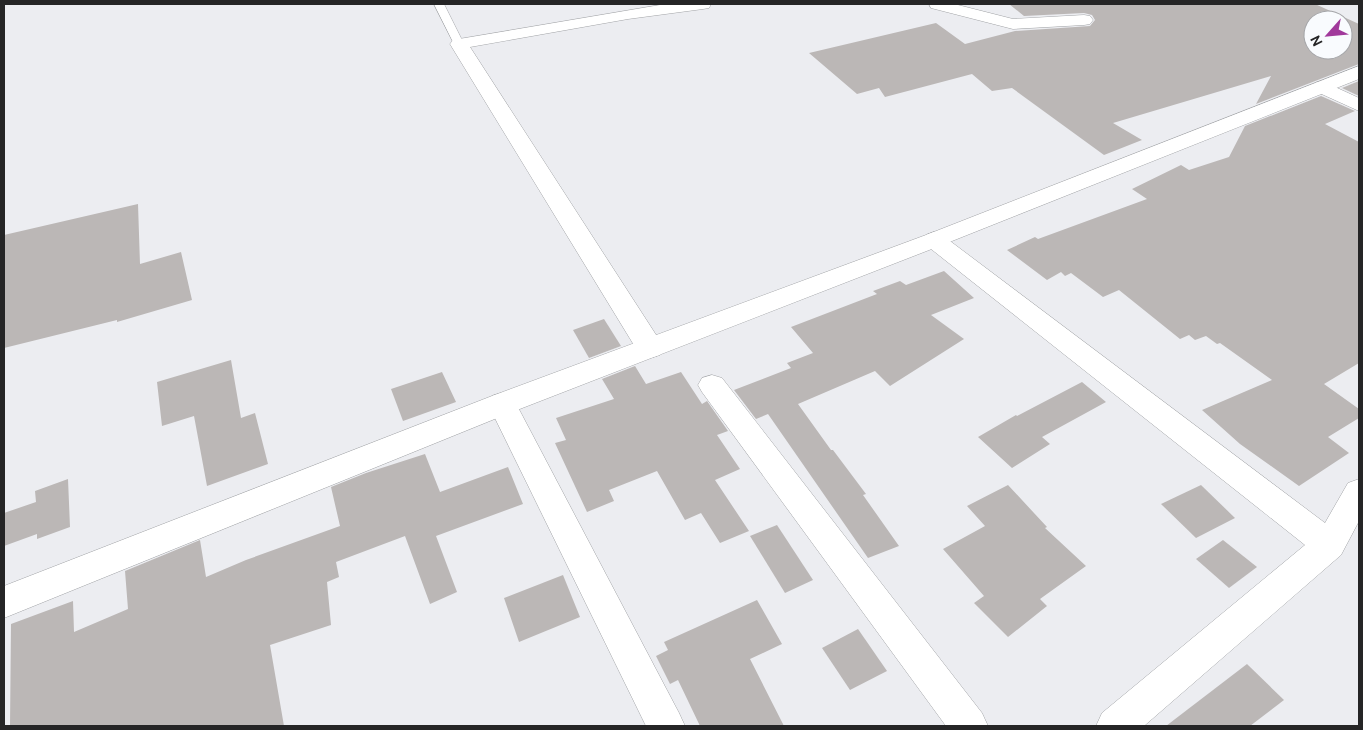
<svg xmlns="http://www.w3.org/2000/svg" width="1363" height="730" font-family="Cabin,sans-serif">
  <style>
    .building { fill: #bbb7b6; fill-rule: evenodd }
    .lines { fill: none; stroke-linecap: round; stroke-linejoin: round }
    .service-casing { stroke: #a1a3a6; stroke-width: 1 }
    .minor-casing { stroke: #a1a3a6; stroke-width: 1 }
    .secondary-casing { stroke: #a1a3a6; stroke-width: 1 }
    .service { fill: #fff; fill-rule: evenodd }
    .minor { fill: #fff; fill-rule: evenodd }
    .secondary { fill: #fff; fill-rule: evenodd }
  </style>
  <rect width="100%" height="100%" fill="#ecedf1"/>
  <!-- building -->
  <g class="building">
    <path d="M1009,4h306l44,20v40l-103,40 15,-28 -158,47 29,17 -38,15 -92,-67 -20,3 -20,-17 -87,23 -6,-9 -22,6 -48,-41 127,-30 29,21 50,-13 75,-5 5,-6 -3,-5 -8,-2 -60,3zM1313,20h30v30h-30z"/>
    <path d="M1359,81v15l-17,-8z"/>
    <path d="M1321,96l34,15 -30,13 34,18v221l-35,21 35,25v9l-31,19 21,16 -50,33 -59,-42 -38,-34 70,-30 -52,-37 -3,1 -11,-8 -11,4 -6,-5 -9,4 -61,-49 -16,7 -32,-24 -6,3 -4,-4 -14,8 -40,-30 28,-13 3,2 109,-40 -15,-10 49,-24 8,5 40,-13 16,-31z"/>
    <path d="M138,204l2,60 41,-12 11,48 -75,22v-2l-113,28v-113z"/>
    <path d="M944,271l30,27 -43,17 33,24 -74,47 -15,-15 -77,33 33,46h2l33,44 -3,1 36,51 -31,12 -100,-144 -12,5 -22,-29 57,-22 -4,-5 26,-10 -22,-26 86,-33 -4,-3 27,-10 6,4z"/>
    <path d="M604,319l17,27 -32,12 -16,-28z"/>
    <path d="M231,360l10,58 14,-5 13,51 -61,22 -13,-70 -32,10 -5,-44z"/>
    <path d="M635,366l11,18 35,-12 21,32 5,-3 21,30 -11,4 23,34 -25,11 34,51 -29,12 -19,-30 -16,7 -28,-49 -48,19 5,11 -27,11 -32,-69 11,-3 -10,-22 58,-19 -12,-20z"/>
    <path d="M442,372l14,30 -53,19 -12,-32z"/>
    <path d="M1082,382l24,20 -64,35 8,7 -38,24 -34,-31 38,-22 1,1z"/>
    <path d="M425,454l15,38 68,-25 15,37 -87,32 21,56 -27,12 -25,-68 -69,26 3,15 -12,5 4,43 -61,20 14,81h-274l1,-102 62,-23 1,31 54,-23 -3,-38 75,-31 6,37 40,-17 94,-34 -9,-39 35,-14z"/>
    <path d="M68,479l2,48 -33,12v-5l-33,12v-33l32,-11 -1,-11z"/>
    <path d="M1008,485l39,42 -2,1 41,38 -46,33 7,7 -39,31 -34,-34 10,-7 -41,-47 42,-23 -18,-20z"/>
    <path d="M1201,485l34,33 -39,20 -35,-34z"/>
    <path d="M777,525l36,55 -28,13 -35,-57z"/>
    <path d="M1223,540l34,27 -28,21 -33,-29z"/>
    <path d="M563,575l17,42 -61,25 -15,-44z"/>
    <path d="M757,600l25,44 -32,15 34,67h-84l-22,-46 -8,4 -14,-28 12,-6 -4,-8z"/>
    <path d="M858,629l29,42 -37,19 -28,-42z"/>
    <path d="M1247,664l37,36 -34,26h-84z"/>
  </g>
  <g class="lines">
    <defs>
      <path id="service" d="M434,4h10l20,40 -2,2h-6l-2,-2z"/>
      <g id="minor">
        <path d="M666,4h45l-2,4 -6,1 -75,10 -158,28 190,294 4,7 -4,7 -10,3 -10,-3 -190,-311 3,-4 6,-1z"/>
        <path d="M929,4h25l59,15 71,-4 6,1 3,4 -3,4 -6,1 -71,4 -82,-21z"/>
        <path d="M1322,81l37,17v13l-44,-20 -3,-4 3,-4z"/>
        <path d="M934,232l8,3 383,288 23,-40 11,-4v42l-18,34 -197,171h-48l6,-13 203,-168 -379,-300 -4,-5 4,-5z"/>
        <path d="M712,375l10,3 260,335 6,13h-42l-244,-334 -4,-7 4,-7z"/>
        <path d="M502,393l10,3 167,317 6,13h-39l-158,-322 4,-8z"/>
      </g>
      <path id="secondary" d="M1359,66v13l-417,166 -430,167 -508,206v-32l488,-190 434,-161z"/>
    </defs>
    <!-- service casing -->
    <use href="#service" class="service-casing"/>
    <!-- minor casing -->
    <use href="#minor" class="minor-casing"/>
    <!-- secondary casing -->
    <use href="#secondary" class="secondary-casing"/>
    <!-- service -->
    <use href="#service" class="service"/>
    <!-- minor -->
    <use href="#minor" class="minor"/>
    <!-- secondary -->
    <use href="#secondary" class="secondary"/>
  </g>
  <!-- border -->
  <rect width="1363" height="730" fill="none" stroke="#252526" stroke-width="10"/>
  <!-- north arrow -->
  <g transform="translate(1328 35) rotate(243)"><circle r="24" fill="#f9fbfe" stroke="#a4a5a8"/>
  <path d="M0-4L9 19L0 12L-9 19Z" fill="#a1399b"/>
  <text y="-8" font-size="14" font-weight="bold" text-anchor="middle" fill="#252526">N</text>
  </g>
</svg>
